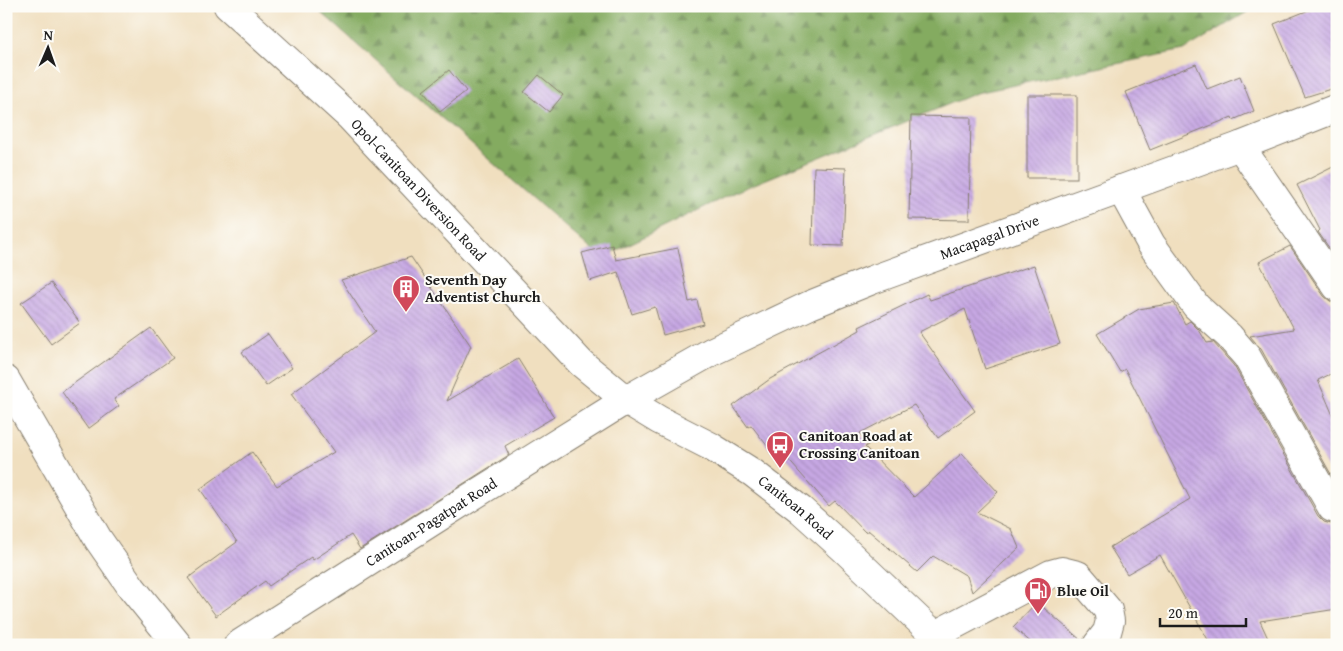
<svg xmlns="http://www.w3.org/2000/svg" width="1343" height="651" font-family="'Gentium Book Plus',serif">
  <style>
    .forest { fill: url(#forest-firs); stroke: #50643e }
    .building { fill: url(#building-back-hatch) }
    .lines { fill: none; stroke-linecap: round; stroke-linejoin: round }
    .minor-casing { stroke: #867e6e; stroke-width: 30 }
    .major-casing { stroke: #867e6e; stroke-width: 30 }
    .minor { stroke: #fff; stroke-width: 28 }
    .major { stroke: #fff; stroke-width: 28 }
    .labels { text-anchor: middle; stroke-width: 4; stroke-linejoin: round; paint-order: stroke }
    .street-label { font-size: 15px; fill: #1c1c1c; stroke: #fdfcf7 }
    .poi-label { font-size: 15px; font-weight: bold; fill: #1c1c1c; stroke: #fdfcf7; text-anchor: start }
  </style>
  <defs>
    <pattern id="forest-firs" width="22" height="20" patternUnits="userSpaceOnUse" patternTransform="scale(1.25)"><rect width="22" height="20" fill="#84ab61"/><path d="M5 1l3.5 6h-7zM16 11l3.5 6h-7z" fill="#6b8a4f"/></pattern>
    <pattern id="building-back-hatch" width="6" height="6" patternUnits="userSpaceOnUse" patternTransform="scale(1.25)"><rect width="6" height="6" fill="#c6a7e3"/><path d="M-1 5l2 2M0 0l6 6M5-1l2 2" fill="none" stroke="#aa8fc2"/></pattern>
  </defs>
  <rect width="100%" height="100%" fill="#fdfcf7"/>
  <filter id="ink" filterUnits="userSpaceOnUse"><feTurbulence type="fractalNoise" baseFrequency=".02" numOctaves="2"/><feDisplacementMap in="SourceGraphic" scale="10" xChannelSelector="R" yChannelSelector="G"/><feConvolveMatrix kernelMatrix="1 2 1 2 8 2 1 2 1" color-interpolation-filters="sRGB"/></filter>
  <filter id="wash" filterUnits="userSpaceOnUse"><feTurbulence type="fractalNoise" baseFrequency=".0096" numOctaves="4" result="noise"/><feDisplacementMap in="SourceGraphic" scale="20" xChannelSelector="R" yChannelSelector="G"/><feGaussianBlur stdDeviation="1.12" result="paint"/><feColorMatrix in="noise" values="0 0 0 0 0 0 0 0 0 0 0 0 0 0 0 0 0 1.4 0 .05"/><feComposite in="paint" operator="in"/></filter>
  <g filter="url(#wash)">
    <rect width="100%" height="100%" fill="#f0dfbf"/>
    <!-- forest -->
    <path class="forest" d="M314,6h943l-73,44 -208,43 -241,99 -134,66z"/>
    <g id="blocks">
      <!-- building -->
      <g class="building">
        <path d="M1319,6h18v81l-32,10 -31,-73z"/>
        <path d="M1196,64l11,25 33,-13 14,35 -21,9 -1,-3 -82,33 -24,-58z"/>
        <path d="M449,70l17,21 -26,21 -17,-21z"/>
        <path d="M539,75l24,20 -14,17 -25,-20z"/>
        <rect x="1027" y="95" width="50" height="83"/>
        <path d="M911,116l60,1 -2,103 -60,-1z"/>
        <path d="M1337,165v94l-19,-27 2,-2 -23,-45z"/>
        <path d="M814,167l32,1 -3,78 -31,-1z"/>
        <path d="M612,245l4,15 62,-12 11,54 8,-2 6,24 -40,11 -8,-28 -23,7 -14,-42 -28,9 -8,-28z"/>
        <path d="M1290,246l34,50 6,5 7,1v69l-19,9 19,45v60l-76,-136 -11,-13 44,-7 -35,-67z"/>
        <path d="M411,257l60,89 -24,55 71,-42 36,58 -49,29 4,9 -149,94 -9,-14 -38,25 -2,-3 -42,29 -4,-5 -49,35 -28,-38 49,-36 -37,-53 52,-37 25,34 57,-34 -43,-58 84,-62 -34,-52z"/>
        <path d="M1034,265l26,79 -75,25 -20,-60 -46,23 56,79 -37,27 -24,-33 -54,28 9,11 -4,3 49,50 48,-44 36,39 -21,20 34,17 8,19 -47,44 -5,-16 -34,-20 -16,16 -49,-42 -2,3 -31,-32 -6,5 -44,-50 -6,5 -28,-36 -3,2 -15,-21 37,-27 90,-49 -1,-3 68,-33 3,6z"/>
        <path d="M51,283l29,40 -29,21 -30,-41z"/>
        <path d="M1174,303l11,21 5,-3 9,9 8,13 6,-1 21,24 84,150 6,6 7,2 6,-2v87l-77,12 11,24h-60l-51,-90 -33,19 -17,-27 80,-48 -65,-130 -5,3 -23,-38 42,-25z"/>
        <path d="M151,328l22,30 -59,41 5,7 -31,23 -26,-37z"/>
        <path d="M268,334l24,34 -26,18 -24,-34z"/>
        <path d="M1037,602l45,39v4h-48l-21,-18z"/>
      </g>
    </g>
  </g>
  <g filter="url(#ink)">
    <use href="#blocks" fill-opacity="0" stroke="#867e6e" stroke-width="1"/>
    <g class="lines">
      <defs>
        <g id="minor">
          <path d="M1240,146l97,141"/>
          <path d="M1121,189l30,55 45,62 33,30 18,21 85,151"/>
          <path d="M6,380l92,159 34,49 46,57"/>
          <path d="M935,635l116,-61 11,-3 16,4 30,35 2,11 -3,11 -10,13"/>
          <path id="s1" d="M238,645l201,-128 187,-117"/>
        </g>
        <g id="major">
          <path id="s2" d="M228,6l122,111 231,246 45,37 33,20 51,26 43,27 48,37 42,38 102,97"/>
          <path id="s3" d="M626,400l85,-48 99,-47 62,-25 368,-134 97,-38"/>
        </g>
      </defs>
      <!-- minor casing -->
      <use href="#minor" class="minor-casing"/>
      <!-- major casing -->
      <use href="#major" class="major-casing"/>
      <!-- minor -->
      <use href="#minor" class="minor"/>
      <!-- major -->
      <use href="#major" class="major"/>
    </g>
  </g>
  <!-- icons -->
  <defs>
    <symbol id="building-pin" viewBox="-11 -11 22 30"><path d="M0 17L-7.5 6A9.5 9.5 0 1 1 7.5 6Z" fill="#d1495b" stroke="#fdfcf7"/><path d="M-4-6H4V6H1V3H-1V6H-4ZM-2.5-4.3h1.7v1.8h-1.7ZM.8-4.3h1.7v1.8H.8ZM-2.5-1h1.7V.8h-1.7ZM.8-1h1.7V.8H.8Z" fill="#fff"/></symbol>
    <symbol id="bus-pin" viewBox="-11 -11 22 30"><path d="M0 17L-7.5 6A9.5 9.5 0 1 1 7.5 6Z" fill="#d1495b" stroke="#fdfcf7"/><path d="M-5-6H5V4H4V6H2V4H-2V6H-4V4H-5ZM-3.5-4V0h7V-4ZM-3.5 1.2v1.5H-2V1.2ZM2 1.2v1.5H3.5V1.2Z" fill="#fff"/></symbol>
    <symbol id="fuel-pin" viewBox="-11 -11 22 30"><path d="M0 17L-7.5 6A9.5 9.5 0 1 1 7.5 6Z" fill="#d1495b" stroke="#fdfcf7"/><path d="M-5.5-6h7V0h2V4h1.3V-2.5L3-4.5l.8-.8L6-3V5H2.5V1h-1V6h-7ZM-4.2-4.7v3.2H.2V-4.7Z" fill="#fff"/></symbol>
  </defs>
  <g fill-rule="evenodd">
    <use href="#building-pin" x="390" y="273" width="32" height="43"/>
    <use href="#bus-pin" x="764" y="429" width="32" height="43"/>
    <use href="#fuel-pin" x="1022" y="575" width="32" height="43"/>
  </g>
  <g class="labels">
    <!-- street labels -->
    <g class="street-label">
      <text dy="5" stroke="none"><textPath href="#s2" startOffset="265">Opol-Canitoan Diversion Road</textPath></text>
      <text dy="5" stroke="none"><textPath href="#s3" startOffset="399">Macapagal Drive</textPath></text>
      <text dy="5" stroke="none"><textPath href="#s2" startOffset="762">Canitoan Road</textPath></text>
      <text dy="5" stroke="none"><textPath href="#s1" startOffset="229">Canitoan-Pagatpat Road</textPath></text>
    </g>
    <!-- poi labels -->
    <g class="poi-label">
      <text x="425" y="285">Seventh Day<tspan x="425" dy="17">Adventist Church</tspan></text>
      <text x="799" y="441">Canitoan Road at<tspan x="799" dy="17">Crossing Canitoan</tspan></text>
      <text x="1057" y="596">Blue Oil</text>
    </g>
  </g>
  <!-- margin -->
  <rect width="1343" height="651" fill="none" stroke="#fdfcf7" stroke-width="25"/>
  <!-- north arrow -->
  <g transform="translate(48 48) rotate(2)" stroke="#fdfcf7" stroke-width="4" paint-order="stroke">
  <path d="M0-4L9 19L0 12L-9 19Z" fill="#1c1c1c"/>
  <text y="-8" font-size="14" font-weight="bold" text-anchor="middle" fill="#1c1c1c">N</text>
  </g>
  <!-- scale -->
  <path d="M1160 618v8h86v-8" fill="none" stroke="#1c1c1c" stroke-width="2.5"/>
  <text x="1168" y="618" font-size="15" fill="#1c1c1c" stroke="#fdfcf7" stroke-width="4" paint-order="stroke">20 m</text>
</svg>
